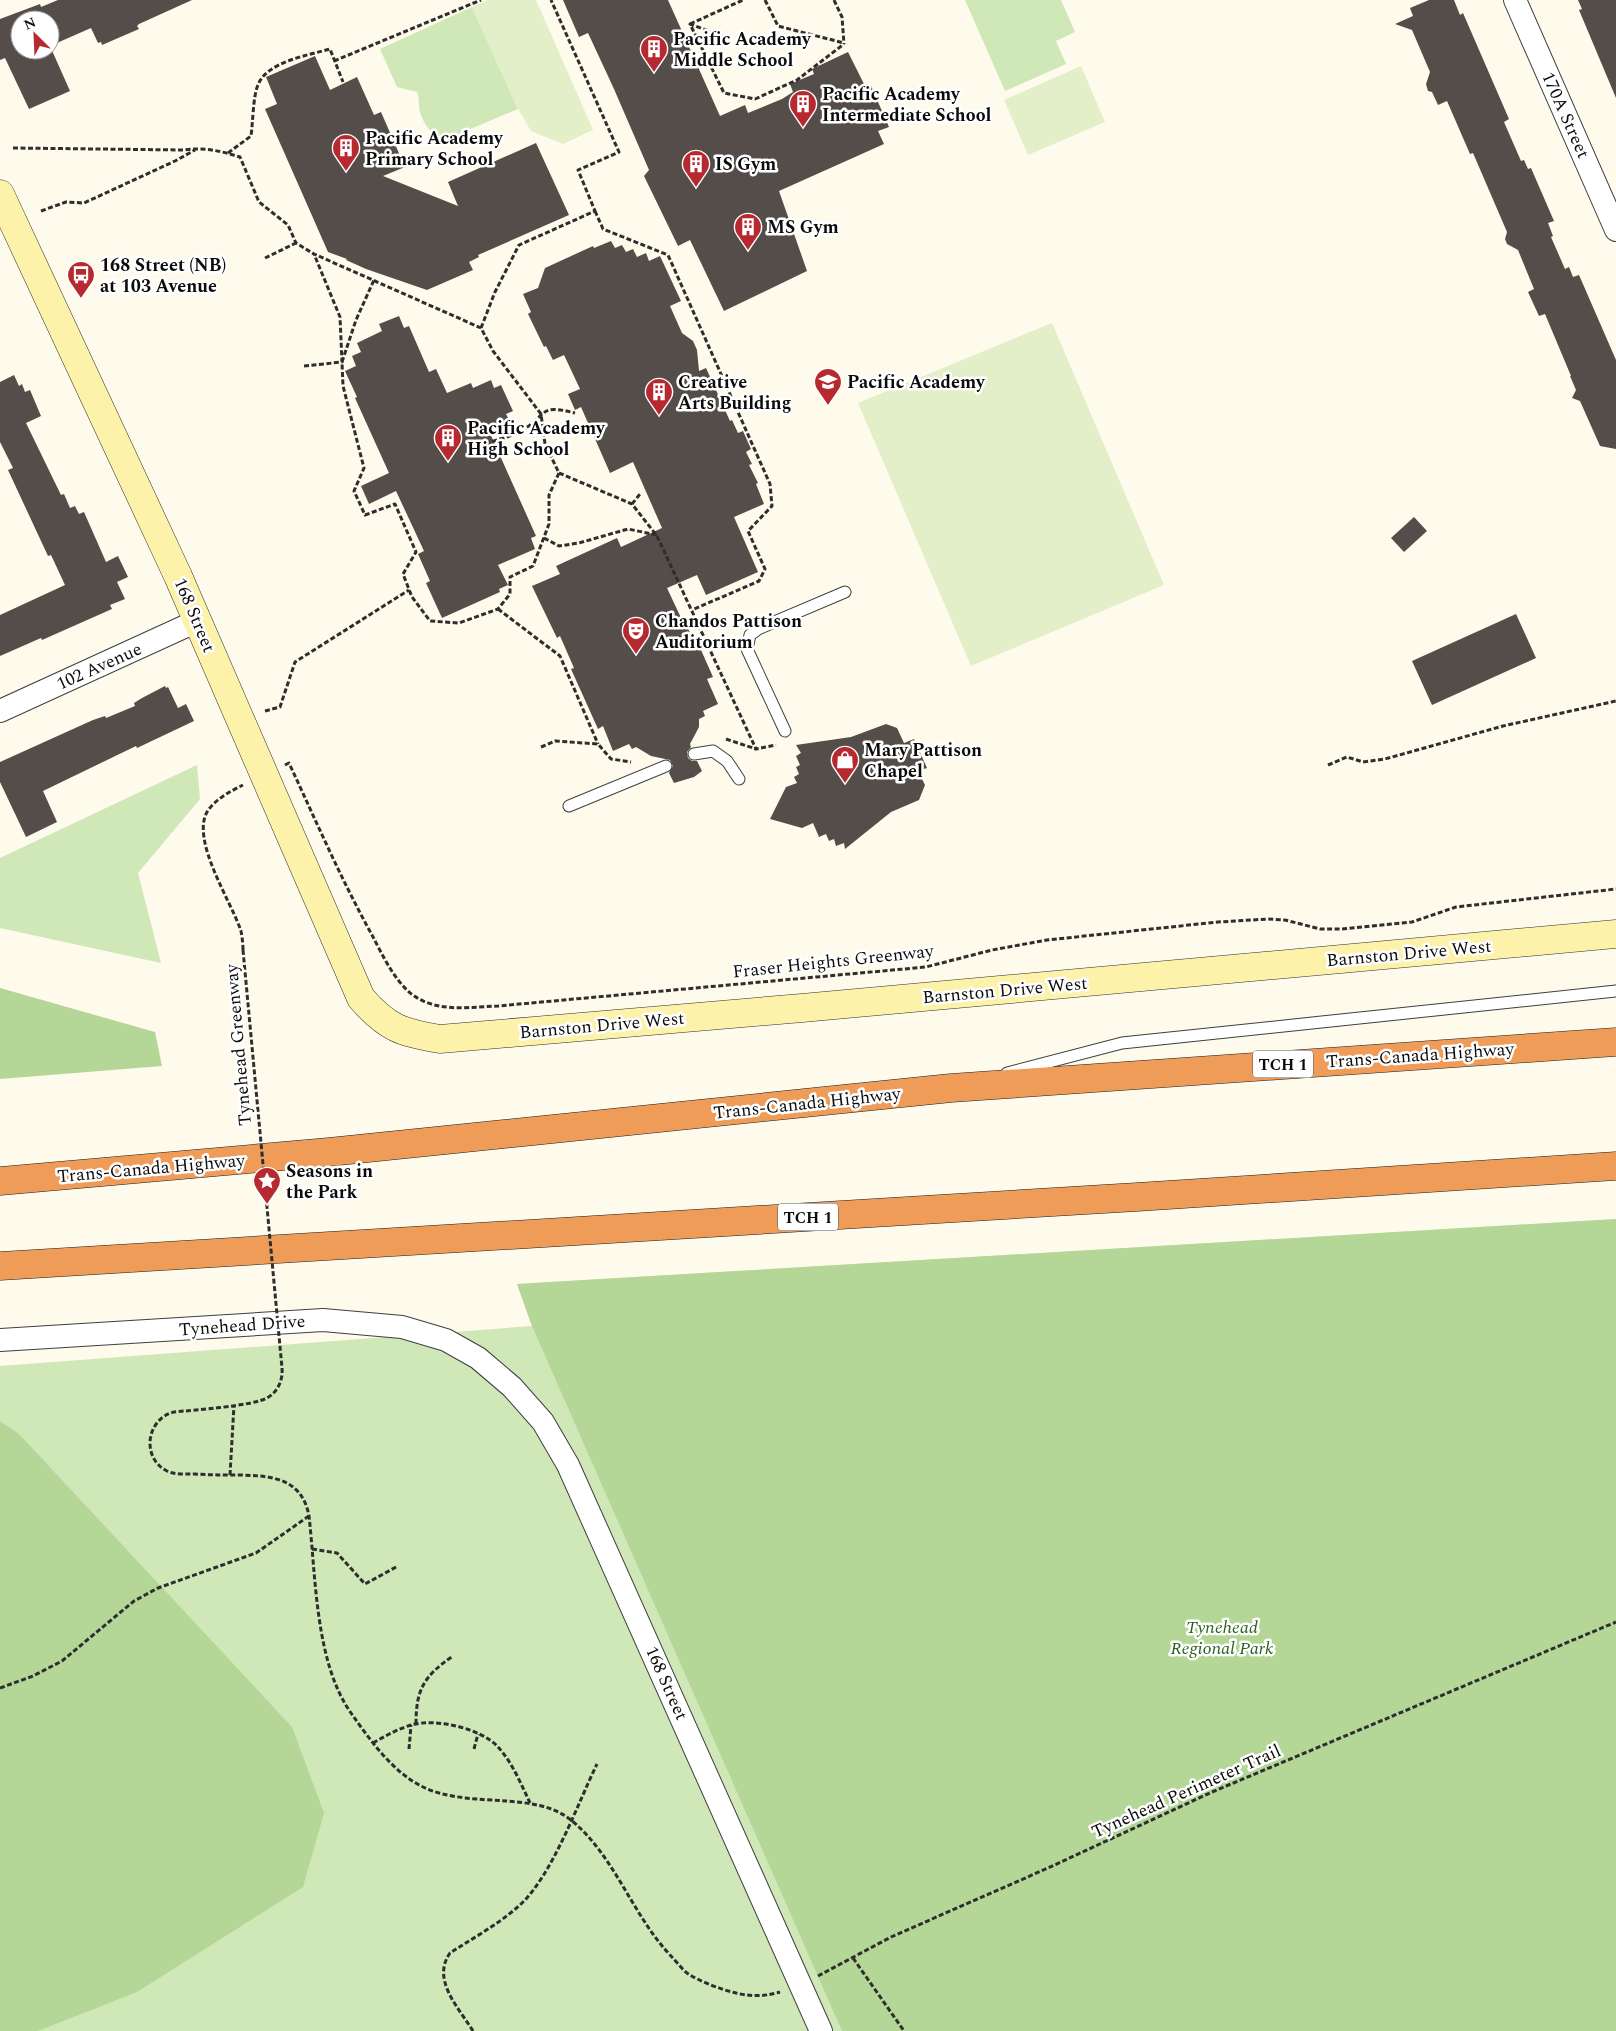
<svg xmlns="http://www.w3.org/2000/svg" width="1616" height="2031" font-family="Spectral,serif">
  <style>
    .green { fill: #d0e7b7 }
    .forest { fill: #b4d797 }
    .pitch { fill: #e2efc9 }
    .building { fill: #544d49; fill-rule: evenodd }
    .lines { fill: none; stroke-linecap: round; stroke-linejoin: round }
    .lane-casing { stroke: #3f3f3f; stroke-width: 13 }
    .street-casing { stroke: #3f3f3f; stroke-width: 24 }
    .secondary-casing { stroke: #2e2e2e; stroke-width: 29 }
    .highway-casing { stroke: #1d1d1d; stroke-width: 29 }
    .path { stroke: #2e2e2e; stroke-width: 3; stroke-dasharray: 5 2.5; stroke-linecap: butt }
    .lane { stroke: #fff; stroke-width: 11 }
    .street { stroke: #fff; stroke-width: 22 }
    .secondary { stroke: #fcf2a9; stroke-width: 28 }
    .highway { stroke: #ef9c59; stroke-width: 28 }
    .path-bridge { stroke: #2e2e2e; stroke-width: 3; stroke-dasharray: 5 2.5; stroke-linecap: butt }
    .labels { text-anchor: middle; stroke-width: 5; stroke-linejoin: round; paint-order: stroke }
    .shield { fill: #fff; stroke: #555; stroke-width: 1 }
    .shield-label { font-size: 16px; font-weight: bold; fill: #0c0c0c }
    .poi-label { font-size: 18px; font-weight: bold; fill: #0c0c0c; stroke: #fff; text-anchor: start }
    .street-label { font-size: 18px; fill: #0c0c0c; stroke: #fff }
    .park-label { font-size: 18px; font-style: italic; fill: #2d611f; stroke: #fff }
  </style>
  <rect width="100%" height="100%" fill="#fefbec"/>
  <!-- green -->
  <g class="green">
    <path d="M965,0h96l14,32 -19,9 10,23 -61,27z"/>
    <path d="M472,7l46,102 -76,32c-10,-7 -19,-17 -22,-29 -2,-7 0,-13 -3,-20l-20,-5 -17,-38z"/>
    <path d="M197,765l3,34 -62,74 23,90 -161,-35v-70z"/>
    <path d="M1616,1219v812h-1616v-665l532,-40 -15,-42z"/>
  </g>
  <!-- forest -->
  <g class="forest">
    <path d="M0,988l155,44 7,34 -162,13z"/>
    <path d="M1616,1219v812h-774l-310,-705 -15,-42z"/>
    <path d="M0,1421l19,13 273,293 32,86 -21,74 -166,105 -99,39h-38z"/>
  </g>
  <!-- pitch -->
  <g class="pitch">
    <path d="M488,0h48l57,130 -30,14 -32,-13 -13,-22 -46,-102z"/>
    <path d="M1081,66l24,56 -77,33 -24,-55z"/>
    <path d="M1052,323l112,262 -193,81 -113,-263z"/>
  </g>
  <!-- building -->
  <g class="building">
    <path d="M58,0h134l-53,24 -2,2 2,3 -37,16 -1,-3 -3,1 -7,-15 -41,18 20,45 -41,18 -24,-51 -5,2v-41l40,-15 1,3zM20,20h30v30h-30z"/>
    <path d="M563,0h105l52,116 25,-11 3,8 34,-14 11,-7 -3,-8 24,-10 -2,-5 36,-17 18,36 5,-2 18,41 -11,4 6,13 -105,47 28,80 -83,40 -34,-71 -12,6 -34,-70 5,-6 -35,-81 -26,-56 -9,4z"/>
    <path d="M1429,0h25l6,15 3,-2 46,106 -5,3 17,39 3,-1 4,9 3,-1 23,53 -6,2 5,13 -2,1 14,32 4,-2 4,10 6,-2 37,85v89l-16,-3 -20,-45 -8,-3 4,-8 -6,-14h1l-26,-62 -6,2 -11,-24 6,-3 -16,-39 -11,-6 -2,-5 2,-7 -34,-79 -3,1 -23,-53 -9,4 -6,-13 -4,-1 -2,-7 4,-12 -18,-42 -17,-6 18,-8 -3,-8z"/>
    <path d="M1578,0h38v98l-37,-88 3,-1z"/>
    <path d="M315,56l15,34 27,-13 17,38 7,-3 24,55 -22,9 75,30 -10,-24 88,-39 33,72 -91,40 1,2 -10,5 4,8 -46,20 -61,-21 -20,-9 1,-1 -19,-7 -63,-143 12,-5 -11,-27z"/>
    <path d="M611,241l4,7 7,-3 4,7 7,-3 4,8 9,-4 3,8 11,-5 21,45 -11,5 12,27 11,8 4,9 2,21 7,-3 24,53 2,-1 6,13 5,-2 8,18 -5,3 6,12 -3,1 9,18 -2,1 8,20 -30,13 24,55 -52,23 -9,-20 -30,13 15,32 2,-1 10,23 3,-1 16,36 -6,2 11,25 -15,7 2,5 -6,3v8l-9,17 1,3 -4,5 1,6 4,3h5l5,10 -8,6 -20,6 -5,-10 4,-7 -3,-6 -19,-4 -15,-9 -4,2 -3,-5 -16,7 -10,-25 -5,3 -27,-60 3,-1 -14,-32 -3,2 -25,-52 28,-12 -4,-8 61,-28 4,9 41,-19 -29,-66 -23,11 -29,-66 -6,3 -7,-16 12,-5 -16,-34 -11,5 -7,-14 -2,1 -16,-33 3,-2 -8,-18 15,-6 7,-20 48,-22 1,2z"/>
    <path d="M399,316l5,12 5,-2 20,46 7,-3 11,24 24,-10 2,5 18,-8 3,8 7,-3 12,26 -7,3 4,8 -21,9 47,105 -5,2 4,11 -37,16 10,20 -9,4 1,3 -58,26 -16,-35 4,-2 -12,-27 6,-3 -28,-60 -27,13 -8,-18 28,-13 -34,-75 2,-1 -12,-26 11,-5 -4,-10 9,-4 -4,-9 25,-12 -3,-7z"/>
    <path d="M14,375l5,11 3,-2 3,8 5,-2 11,26 -15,7 35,72 3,-1 6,14 5,-2 4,8 5,-2 22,50 12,-6 10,21 -11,5 8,17 -15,6 2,4 -70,31 -1,-2 -41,18v-41l65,-30 -14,-30 -3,1 -40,-86 5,-2 -13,-26v-60z"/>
    <path d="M1414,517l13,14 -23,21 -13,-14z"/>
    <path d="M1516,614l20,44 -104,47 -20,-44z"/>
    <path d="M165,686l1,2 2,-1 10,21 8,-4 8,17 -57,27 -1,-2 -93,45 14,31 -31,15 -26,-55v-20l93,-42 12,-4 1,2 29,-12 -1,-3 8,-5z"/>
    <path d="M886,724l11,4 7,15 10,-4 13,29 -9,3 7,14 -6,15 -28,12 -46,37 -1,-6 -8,3 -2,-7 -5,2 -3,-7 -7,3 -6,-14 -11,5 -32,-9 16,-32 11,-4 -3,-6 5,-3 -3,-7 4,-2 -4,-9 5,-3 -5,-8 55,-8z"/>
  </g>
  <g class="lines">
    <defs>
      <g id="lane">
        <path d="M785,731l-38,-82 3,-14 8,-6 87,-37"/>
        <path d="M694,754l19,-3 14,10 12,18"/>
        <path d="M569,806l97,-40"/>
        <path d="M1007,1073l115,-30 494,-52"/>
      </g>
      <g id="street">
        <path d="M1515,0l101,230"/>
        <path d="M0,711l197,-90"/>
        <path d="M0,1340l323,-20 79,7 44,13 32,18 34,29 31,35 25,43 253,566"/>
      </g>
      <path id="secondary" d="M0,194l178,382 183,422c26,30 41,35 79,41l362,-31 814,-74"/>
      <g id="highway">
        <path d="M0,1181l329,-29 622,-64 665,-46"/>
        <path d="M0,1266l1137,-69 479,-31"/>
      </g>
    </defs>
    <!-- lane casing -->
    <use href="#lane" class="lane-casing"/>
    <!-- street casing -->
    <use href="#street" class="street-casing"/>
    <!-- secondary casing -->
    <use href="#secondary" class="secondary-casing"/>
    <!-- highway casing -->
    <use href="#highway" class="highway-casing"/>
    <!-- path -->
    <g class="path">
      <path d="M765,0l13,26 66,17"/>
      <path d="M834,0l8,17 2,27"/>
      <path d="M690,24l53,-24"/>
      <path d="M722,36l-32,-12 34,69 31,6 42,-19 47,-36"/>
      <path d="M334,61l147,-61"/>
      <path d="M13,148l171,2c20,-3 37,1 56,7l19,45 29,23 8,18 18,11 167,74 12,23 48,63 4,30 14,29 -10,22v29l-16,42 -23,11v17l-12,15 -39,14 -29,-2 -18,-24 -9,-23 13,-22 -21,-48 -30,11 -11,-24 10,-23 -21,-82 -1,-24 14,-42 18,-40"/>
      <path d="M228,153l23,-17c2,-14 2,-40 7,-51 8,-23 51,-30 72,-36l13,33"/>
      <path d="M41,211l25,-9 18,1 91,-42 20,-11"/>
      <path d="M595,211l8,18 65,26 102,229 2,22 -24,25 17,38 -6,12 -67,29"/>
      <path d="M265,258l31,-15"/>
      <path d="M481,328l14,-36 24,-47 76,-34 -17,-41 41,-18 -68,-152"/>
      <path d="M304,366l38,-4 -2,-45 -26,-63"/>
      <path d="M478,446c14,-5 33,-9 45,-16 26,-17 16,-26 52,-17"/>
      <path d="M559,473l73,31 25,32 99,213 20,-4"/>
      <path d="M632,504l8,-10"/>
      <path d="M544,538l15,8 20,-3 49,-14 29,6"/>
      <path d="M498,609l62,47 38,88"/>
      <path d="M265,711l15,-4 15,-45 114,-72"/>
      <path d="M726,739l30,10"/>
      <path d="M541,747l14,-6 43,3 13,15 20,3"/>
      <path d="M285,765l4,-2c27,58 52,116 83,172 11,21 25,52 47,64 24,13 53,8 79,7l428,-39 66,-17 55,-10 171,-18 50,-3 17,1 35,9h21l71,-7 44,-15 160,-18"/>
      <path d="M1328,765l19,-8 16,5 22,-3 118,-33 113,-25"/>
      <path d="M243,950c0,-7 -1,-13 -2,-19 -10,-30 -50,-90 -34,-119 8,-13 24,-21 36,-27"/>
      <path d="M282,1368c1,12 -4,24 -15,30 -15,8 -73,12 -93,14 -28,7 -33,46 -7,59 9,4 18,3 27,3 16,1 31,1 47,1 31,1 61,3 68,41 7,61 6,146 42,197 19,27 41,58 70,73 25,13 58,13 85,15 23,2 46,4 65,19 44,36 61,95 100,136 6,6 12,15 19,19 10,6 23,11 35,15 19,6 35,8 55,2"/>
      <path d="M230,1475l4,-70"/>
      <path d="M312,1549l25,4 28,31 33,-18"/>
      <path d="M0,1688l33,-12 29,-15 72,-60 24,-13 98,-35 53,-37"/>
      <path d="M416,1724c0,-35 8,-48 37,-68"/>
      <path d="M373,1743c12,-7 25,-14 38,-18 24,-7 70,3 87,22 14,15 23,37 32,56"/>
      <path d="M409,1749l2,-24"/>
      <path d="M474,1749l4,-15"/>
      <path d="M853,1958l51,73"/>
      <path d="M818,1976l73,-39 157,-69 164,-76 404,-170"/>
      <path d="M473,2031c-14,-23 -42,-51 -23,-78 23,-15 49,-29 70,-48 33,-31 57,-100 77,-141"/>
    </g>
    <!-- lane -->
    <use href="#lane" class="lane"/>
    <!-- street -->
    <use href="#street" class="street"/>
    <!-- secondary -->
    <use href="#secondary" class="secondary"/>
    <!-- highway -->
    <use href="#highway" class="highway"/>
    <!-- path-bridge -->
    <path class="path-bridge" d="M243,950l39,418"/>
  </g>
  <!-- icons -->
  <defs>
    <symbol id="building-pin" viewBox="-11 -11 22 30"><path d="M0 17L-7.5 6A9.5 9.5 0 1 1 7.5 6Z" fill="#b72931" stroke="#fff"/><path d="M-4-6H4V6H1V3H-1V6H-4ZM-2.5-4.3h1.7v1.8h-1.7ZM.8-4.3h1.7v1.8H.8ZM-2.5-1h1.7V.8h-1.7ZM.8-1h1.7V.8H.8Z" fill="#fff"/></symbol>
    <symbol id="bus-pin" viewBox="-11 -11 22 30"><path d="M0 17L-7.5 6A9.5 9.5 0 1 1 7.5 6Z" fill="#b72931" stroke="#fff"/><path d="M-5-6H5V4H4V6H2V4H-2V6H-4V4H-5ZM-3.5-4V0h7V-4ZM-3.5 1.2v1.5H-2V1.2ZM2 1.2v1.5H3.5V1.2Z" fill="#fff"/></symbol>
    <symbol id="school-pin" viewBox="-11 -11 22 30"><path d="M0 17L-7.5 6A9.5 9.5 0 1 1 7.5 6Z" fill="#b72931" stroke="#fff"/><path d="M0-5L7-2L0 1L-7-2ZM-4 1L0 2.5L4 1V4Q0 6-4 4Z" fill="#fff"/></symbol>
    <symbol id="theatre-pin" viewBox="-11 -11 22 30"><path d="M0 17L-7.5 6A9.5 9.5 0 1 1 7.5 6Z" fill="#b72931" stroke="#fff"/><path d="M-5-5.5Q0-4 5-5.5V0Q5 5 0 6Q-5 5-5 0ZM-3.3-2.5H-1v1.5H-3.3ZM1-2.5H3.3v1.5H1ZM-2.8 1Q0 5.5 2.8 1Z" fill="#fff"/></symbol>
    <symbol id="shop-pin" viewBox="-11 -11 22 30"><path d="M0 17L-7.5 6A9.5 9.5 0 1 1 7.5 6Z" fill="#b72931" stroke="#fff"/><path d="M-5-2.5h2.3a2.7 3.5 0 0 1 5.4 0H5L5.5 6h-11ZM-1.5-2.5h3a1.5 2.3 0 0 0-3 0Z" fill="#fff"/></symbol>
    <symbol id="sight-pin" viewBox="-11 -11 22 30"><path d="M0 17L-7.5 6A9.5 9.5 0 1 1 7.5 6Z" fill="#b72931" stroke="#fff"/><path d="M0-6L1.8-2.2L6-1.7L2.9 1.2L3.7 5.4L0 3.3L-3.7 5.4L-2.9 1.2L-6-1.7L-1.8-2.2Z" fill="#fff"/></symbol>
  </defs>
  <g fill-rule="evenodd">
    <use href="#building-pin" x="638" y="33" width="32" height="43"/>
    <use href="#building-pin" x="787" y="88" width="32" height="43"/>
    <use href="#building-pin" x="330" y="132" width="32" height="43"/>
    <use href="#building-pin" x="680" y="148" width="32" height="43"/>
    <use href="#building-pin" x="732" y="211" width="32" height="43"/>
    <use href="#bus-pin" x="65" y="259" width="32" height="43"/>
    <use href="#school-pin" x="812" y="366" width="32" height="43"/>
    <use href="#building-pin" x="643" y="376" width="32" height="43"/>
    <use href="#building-pin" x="432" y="422" width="32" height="43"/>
    <use href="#theatre-pin" x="620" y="615" width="32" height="43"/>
    <use href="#shop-pin" x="829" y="744" width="32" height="43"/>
    <use href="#sight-pin" x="251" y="1165" width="32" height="43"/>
  </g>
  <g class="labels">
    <!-- shield labels -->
    <g class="shield">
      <rect x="1253" y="1050.5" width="60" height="27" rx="4"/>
      <rect x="778" y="1203.5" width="60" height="27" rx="4"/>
    </g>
    <g class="shield-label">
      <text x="1283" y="1070">TCH 1</text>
      <text x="808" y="1223">TCH 1</text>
    </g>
    <!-- poi labels -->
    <g class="poi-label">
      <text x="673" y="45">Pacific Academy<tspan x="673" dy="21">Middle School</tspan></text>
      <text x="822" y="100">Pacific Academy<tspan x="822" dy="21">Intermediate School</tspan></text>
      <text x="365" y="144">Pacific Academy<tspan x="365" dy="21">Primary School</tspan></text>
      <text x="715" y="170">IS Gym</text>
      <text x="767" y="233">MS Gym</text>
      <text x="100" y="271">168 Street (NB)<tspan x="100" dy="21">at 103 Avenue</tspan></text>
      <text x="678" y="388">Creative<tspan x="678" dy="21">Arts Building</tspan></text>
      <text x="847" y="388">Pacific Academy</text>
      <text x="467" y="434">Pacific Academy<tspan x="467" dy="21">High School</tspan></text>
      <text x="655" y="627">Chandos Pattison<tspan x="655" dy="21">Auditorium</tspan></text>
      <text x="864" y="756">Mary Pattison<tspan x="864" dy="21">Chapel</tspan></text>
      <text x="286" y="1177">Seasons in<tspan x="286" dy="21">the Park</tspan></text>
    </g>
    <!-- street labels -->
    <g class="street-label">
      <text transform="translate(1566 115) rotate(66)" y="6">170A Street</text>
      <text transform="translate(195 615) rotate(67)" y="6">168 Street</text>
      <text transform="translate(99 666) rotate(-24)" y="6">102 Avenue</text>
      <text transform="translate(1409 953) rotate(-5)" y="6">Barnston Drive West</text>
      <text transform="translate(833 961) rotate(-6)" y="6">Fraser Heights Greenway</text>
      <text transform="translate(1005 990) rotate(-5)" y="6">Barnston Drive West</text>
      <text transform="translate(602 1025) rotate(-5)" y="6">Barnston Drive West</text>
      <text transform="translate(238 1045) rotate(-95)" y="6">Tynehead Greenway</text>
      <text transform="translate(1420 1055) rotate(-4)" y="6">Trans-Canada Highway</text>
      <text transform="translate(807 1103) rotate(-6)" y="6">Trans-Canada Highway</text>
      <text transform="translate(151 1168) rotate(-5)" y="6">Trans-Canada Highway</text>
      <text transform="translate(242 1325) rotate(-4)" y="6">Tynehead Drive</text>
      <text transform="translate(667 1683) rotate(66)" y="6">168 Street</text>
      <text transform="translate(1186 1791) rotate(-24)" y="6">Tynehead Perimeter Trail</text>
    </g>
    <!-- park labels -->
    <g class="park-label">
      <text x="1222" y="1633">Tynehead<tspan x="1222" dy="21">Regional Park</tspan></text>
    </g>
  </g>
  <!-- north arrow -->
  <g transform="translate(35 35) rotate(336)"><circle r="24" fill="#ffffff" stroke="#9e9e9e"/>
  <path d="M0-4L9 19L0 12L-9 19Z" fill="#b72931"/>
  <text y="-8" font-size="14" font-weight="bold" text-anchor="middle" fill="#0c0c0c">N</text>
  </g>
</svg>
